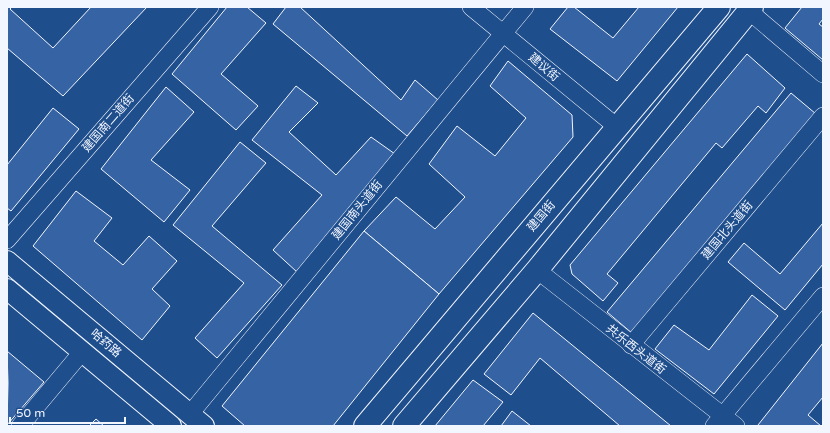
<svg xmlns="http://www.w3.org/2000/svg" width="830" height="433" font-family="'Varela Round','Noto Sans SC',sans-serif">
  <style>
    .building { fill: #3563a3; stroke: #f2f6ff }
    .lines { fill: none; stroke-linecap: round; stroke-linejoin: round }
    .tertiary-casing { stroke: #f2f6ff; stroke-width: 18 }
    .secondary-casing { stroke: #f2f6ff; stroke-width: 22 }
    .primary-casing { stroke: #f2f6ff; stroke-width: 24 }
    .tertiary { stroke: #1f4e8c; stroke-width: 17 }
    .secondary { stroke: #1f4e8c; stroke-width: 20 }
    .primary { stroke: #1f4e8c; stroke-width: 22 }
    .labels { text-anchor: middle; stroke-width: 3; stroke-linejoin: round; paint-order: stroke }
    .street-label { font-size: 12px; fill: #f2f6ff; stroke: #1f4e8c }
  </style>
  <rect width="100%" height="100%" fill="#1f4e8c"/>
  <!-- building -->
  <g class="building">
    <path d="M7,7h5l-2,2 43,39 38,-41h56l-84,89 -56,-48z"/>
    <path d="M227,7h20l19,16 -45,51 37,32 -22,24 -64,-56z"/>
    <path d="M286,7h14l101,93 14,-20 23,20 -31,36 -134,-112z"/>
    <path d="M568,7h6l39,31 26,-31h39l-61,74 -67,-52z"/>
    <path d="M802,7h21v12l-4,5 4,3v33l-38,-32z"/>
    <path d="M747,54l38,34 -19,25 -8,-7 -36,42 -6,-5 -109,131 11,9 -15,18 -31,-27 -2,-9z"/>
    <path d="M508,61l64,54 1,22 -134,157 -75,-63 32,-34 39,32 30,-32 -36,-33 28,-38 38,30 31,-38 -36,-32z"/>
    <path d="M296,86l22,17 -29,29 47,43 35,-38 24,17 -98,118 -24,-22 49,-55 -70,-55z"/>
    <path d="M166,87l28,25 -43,48 39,30 -26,32 -63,-53z"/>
    <path d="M791,93l25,21 -183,220 -26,-22z"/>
    <path d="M53,108l26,21 -68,82 -4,-3v-43z"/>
    <path d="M240,142l26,21 -54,63 70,59 -65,73 -22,-20 49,-55 -71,-58z"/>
    <path d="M76,191l36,27 -18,23 29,24 26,-29 28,25 -25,28 18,17 -28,34 -109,-94z"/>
    <path d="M823,223v41l-38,46 -57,-48 16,-19 36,31z"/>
    <path d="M364,231l75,63 -106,132h-88l-23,-20z"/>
    <path d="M752,295l26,21 -64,78 -59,-45 19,-24 35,25z"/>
    <path d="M533,313l138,113h-51l-80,-68 -29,37 -27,-21z"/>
    <path d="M823,343v54l-15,18 13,11h-62l-1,-1z"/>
    <path d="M7,351l37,31 -37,43 1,-42z"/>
    <path d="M473,380l30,22 -20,24h-48z"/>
    <path d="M512,411l19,15h-30z"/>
    <path d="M96,419l8,7h-15z"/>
  </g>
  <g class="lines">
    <defs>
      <g id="tertiary">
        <path d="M471,7l146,120"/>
        <path d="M749,11l74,63"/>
        <path d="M7,240l203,-233"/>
        <path d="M537,270l199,156"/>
        <path d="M631,345l192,-229"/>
        <path d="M190,414l335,-407"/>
        <path d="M20,426l62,-74"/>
        <path d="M714,426l109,-130"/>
      </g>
      <g id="secondary">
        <path d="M7,261l197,165"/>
        <path d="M7,289l164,137"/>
      </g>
      <g id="primary">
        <path d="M365,426l354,-419"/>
        <path d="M404,426l133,-156 215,-263"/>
      </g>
    </defs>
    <!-- tertiary casing -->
    <use href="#tertiary" class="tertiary-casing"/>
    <!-- secondary casing -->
    <use href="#secondary" class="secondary-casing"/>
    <!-- primary casing -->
    <use href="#primary" class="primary-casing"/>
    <!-- tertiary -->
    <use href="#tertiary" class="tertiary"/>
    <!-- secondary -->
    <use href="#secondary" class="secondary"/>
    <!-- primary -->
    <use href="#primary" class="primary"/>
  </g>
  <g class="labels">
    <!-- street labels -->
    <g class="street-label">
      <text transform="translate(544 67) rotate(40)" y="4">建议街</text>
      <text transform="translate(108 123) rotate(-49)" y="4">建国南二道街</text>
      <text transform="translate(357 210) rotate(-51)" y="4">建国南头道街</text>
      <text transform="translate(541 216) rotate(-50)" y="4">建国街</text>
      <text transform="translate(727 230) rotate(-50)" y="4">建国北头道街</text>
      <text transform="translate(106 343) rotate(40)" y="4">哈药路</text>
      <text transform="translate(636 349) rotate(38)" y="4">共乐西头道街</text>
    </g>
  </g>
  <!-- border -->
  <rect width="830" height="433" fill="none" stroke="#f2f6ff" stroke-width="16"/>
  <!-- scale -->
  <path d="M10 417v6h115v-6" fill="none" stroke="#f2f6ff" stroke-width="2"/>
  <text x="16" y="417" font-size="12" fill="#f2f6ff" stroke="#1f4e8c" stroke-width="3" paint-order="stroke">50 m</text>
</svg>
